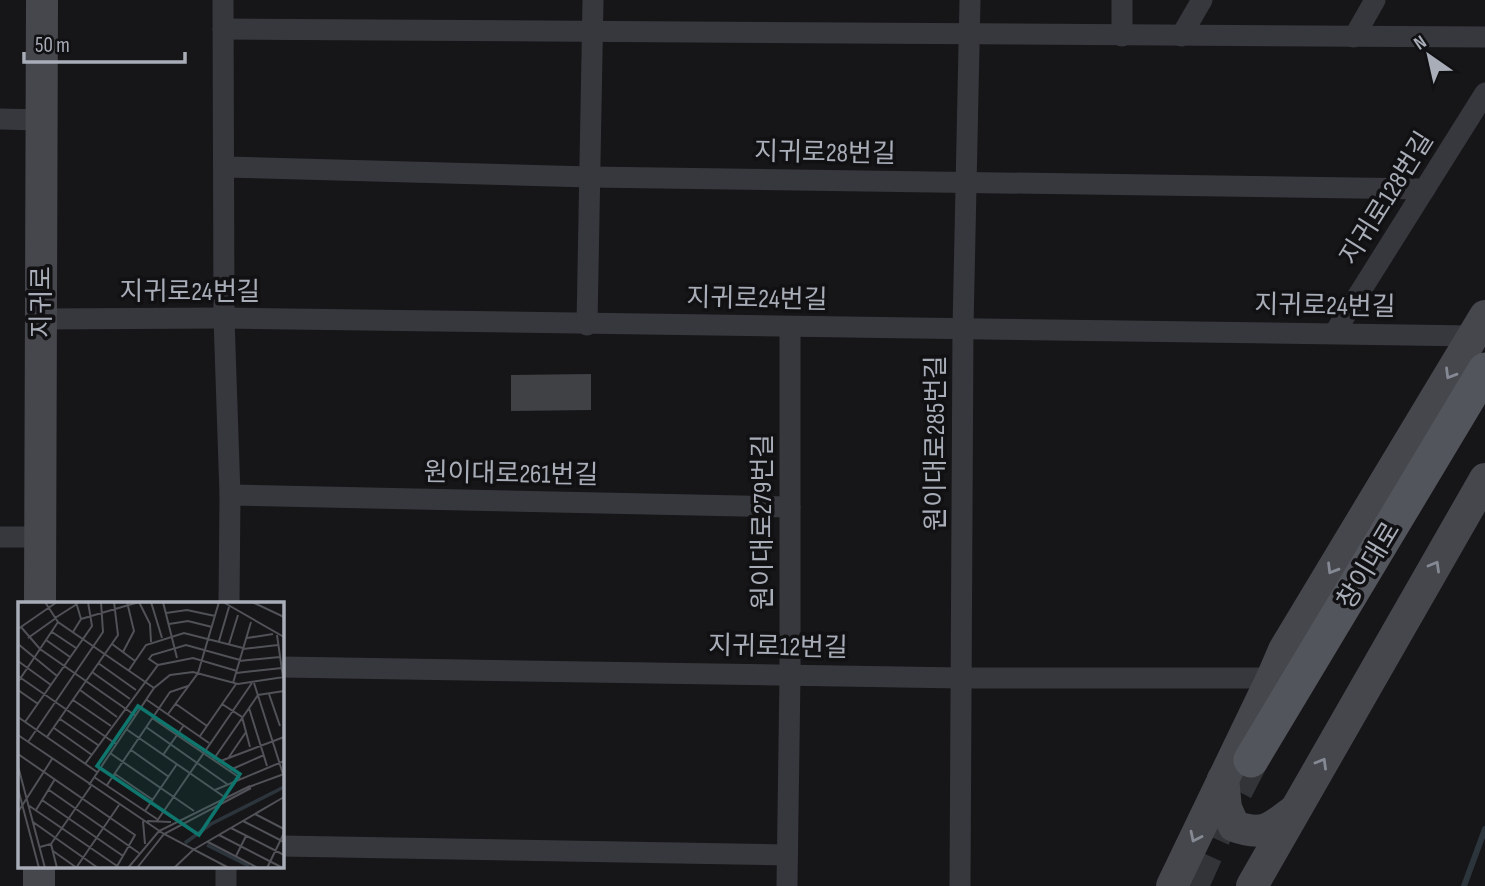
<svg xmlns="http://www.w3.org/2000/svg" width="1485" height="886" font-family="'Sofia Sans Condensed','Noto Sans KR',sans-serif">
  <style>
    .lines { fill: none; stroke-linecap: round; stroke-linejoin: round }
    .stream { stroke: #2c353c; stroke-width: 6 }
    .building { fill: #404145 }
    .primary-tunnel { stroke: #333438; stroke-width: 35; stroke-dasharray: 35 18; stroke-linecap: butt }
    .street { stroke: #37383d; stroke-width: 21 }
    .secondary { stroke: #45474d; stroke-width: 32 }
    .primary { stroke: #53555c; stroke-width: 35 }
    .oneway { stroke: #858993 }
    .labels { text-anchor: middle; stroke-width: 7; stroke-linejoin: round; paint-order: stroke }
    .street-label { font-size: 26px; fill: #a8adb8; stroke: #111113 }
    .inset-river { fill: none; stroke: #2c353c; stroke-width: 3.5 }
    .inset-road { fill: none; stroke: #505258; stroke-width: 2 }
    .view { fill: #0f766e; fill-opacity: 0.15; stroke: #0f766e; stroke-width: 3.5 }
    .inset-edge { fill: none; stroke: #a8adb8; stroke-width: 3.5 }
  </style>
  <rect width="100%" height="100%" fill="#161618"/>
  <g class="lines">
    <!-- stream -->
    <path class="stream" d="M1464,886l21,-57"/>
  </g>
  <!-- building -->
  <path class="building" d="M591,374v36l-80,1v-36z"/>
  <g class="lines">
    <!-- primary-tunnel -->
    <path class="primary-tunnel" d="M1191,886l35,-78 25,-48"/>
    <!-- street -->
    <g class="street">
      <path d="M223,0l1,318 6,177 -1,109"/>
      <path d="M223,29l1262,8"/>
      <path d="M1122,36v-36"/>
      <path d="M1181,36l21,-36"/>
      <path d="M1354,37l21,-37"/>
      <path d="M0,119l42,1"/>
      <path d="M225,167l365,10 835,12"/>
      <path d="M41,319l183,-1 1249,18"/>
      <path d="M587,325l6,-325"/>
      <path d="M1335,332l150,-239"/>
      <path d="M230,495l560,12"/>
      <path d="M0,537h40"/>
      <path d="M282,667l680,11h310"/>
      <path d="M282,846l505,9"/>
      <path d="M226,886v-19"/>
      <path d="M787,886l3,-212v-347"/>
      <path d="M960,886l3,-558 7,-328"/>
    </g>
    <!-- secondary -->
    <g class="secondary">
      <path d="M40,604l2,-604"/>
      <path d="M1223,779l3,29 8,18c30,11 37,2 61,-16"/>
      <path d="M39,886v-19"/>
      <path d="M1172,886l100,-208 12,-28 201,-334"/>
      <path d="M1252,886l233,-407"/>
    </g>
    <!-- primary -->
    <path class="primary" d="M1251,760l234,-390"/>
  </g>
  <!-- one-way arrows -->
  <defs><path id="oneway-chevron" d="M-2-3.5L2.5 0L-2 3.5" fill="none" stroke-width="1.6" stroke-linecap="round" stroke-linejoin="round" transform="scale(1.75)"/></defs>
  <g class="oneway">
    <use href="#oneway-chevron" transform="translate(1450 374) rotate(121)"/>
    <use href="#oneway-chevron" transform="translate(1435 566) rotate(-60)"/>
    <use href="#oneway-chevron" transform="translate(1332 569) rotate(121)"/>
    <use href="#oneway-chevron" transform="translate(1322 763) rotate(-60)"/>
    <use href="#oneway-chevron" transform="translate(1195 837) rotate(116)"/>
  </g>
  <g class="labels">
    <!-- street labels -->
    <g class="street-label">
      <text transform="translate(825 152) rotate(1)" y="9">지귀로28번길</text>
      <text transform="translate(1386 198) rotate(-58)" y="9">지귀로128번길</text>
      <text x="190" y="300">지귀로24번길</text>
      <text transform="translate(757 298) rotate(1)" y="9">지귀로24번길</text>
      <text transform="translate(41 302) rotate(-90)" y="9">지귀로</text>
      <text transform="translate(1325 305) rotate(1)" y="9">지귀로24번길</text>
      <text transform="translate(935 443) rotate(-90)" y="9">원이대로285번길</text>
      <text transform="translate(511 473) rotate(1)" y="9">원이대로261번길</text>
      <text transform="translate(762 522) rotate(-90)" y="9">원이대로279번길</text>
      <text transform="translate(1368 565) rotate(-59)" y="9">창이대로</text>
      <text transform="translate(778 646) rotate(1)" y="9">지귀로12번길</text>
    </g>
  </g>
  <!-- overview -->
  <g transform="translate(18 602)">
    <rect width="266" height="266" fill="#161618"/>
    <path class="inset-river" d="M167,241l26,-19 73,-37M189,243l42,21"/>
    <path class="inset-road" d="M27,0l13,20 96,66M121,0l11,22 1,18M133,0l11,36M145,0l14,56M205,0l61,35M234,0l32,15M148,11l21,-3 28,6M37,16l22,-14M63,17l58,-17M151,22l19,-3 24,6M3,25l19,22 96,67M0,27l39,-27M34,30l24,16M55,30l8,-13 -5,-17M259,33l6,42M10,36l28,-20M229,36l26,-4M28,38l24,17M201,39l10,-34M0,42l39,32M94,42l23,17M211,42l9,-29M225,47l35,-4M105,50l11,-21 -7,-29M0,59l33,24M221,59l41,-4M80,61l38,27M140,63l-9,-6 3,-4 34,-10 54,15M111,68l17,-25 38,-12 59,15M74,70l38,27M218,71l46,-5M0,74l98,68M0,80l40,-60M215,81l18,-61M236,81l29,91M0,88l20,14M62,88l37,27M251,92l11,32M55,98l38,26M129,98l62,43M158,102l31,22M204,102l20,13 8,30M231,106l18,58M150,112l30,-41 21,-71M0,115l79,55M134,116l88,60M42,117l38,26M7,120l67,-96 -4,-24M128,125l81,57M36,126l38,27M108,127l97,67M0,133l146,99 65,34M182,134l36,-52M29,135l71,-102 -4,-33M10,140l75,-110 -2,-30M113,148l38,27M92,151l84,58M0,152l117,81 -19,33M145,153l21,-30M211,155l17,-25M195,158l45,-65 26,-4M200,160l66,-25M67,162l73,-99 35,-7 44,13M0,164l27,102M212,168l34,-15M97,172l38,26M76,175l63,42M71,183l65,-97 16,-13 23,-3 45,12 46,-7M89,183l63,-93 18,-6M228,186l38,-14M0,187l21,79M31,188l90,63M197,188l69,-29M24,198l81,56M10,203l89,61M18,208l19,-31M127,209l32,-47M0,210l34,-53M237,212l29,15M125,219l2,23M129,219l24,1M139,219l95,-138M225,219l41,21M15,220l65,46M213,226l53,27M201,233l64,33M190,240l50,26M33,242l6,24M22,245l11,-3 40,-58M35,249l24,17M218,254l10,-20M58,266l43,-63M110,266l31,-37 91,-45M119,266l27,-34 87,-46M156,266l19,-18 91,-53M249,266l17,-35"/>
    <path class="view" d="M120,104l102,68 -41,61 -102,-69z"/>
    <rect width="266" height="266" class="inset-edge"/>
  </g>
  <!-- north arrow -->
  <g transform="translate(1429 56) rotate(326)" stroke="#111113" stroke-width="5" paint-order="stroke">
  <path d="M0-5L12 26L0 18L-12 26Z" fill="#a8adb8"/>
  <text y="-10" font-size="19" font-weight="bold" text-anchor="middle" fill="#a8adb8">N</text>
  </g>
  <!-- scale -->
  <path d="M24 52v10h161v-10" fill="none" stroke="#a8adb8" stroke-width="3.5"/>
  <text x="35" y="52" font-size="21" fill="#a8adb8" stroke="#111113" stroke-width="5" paint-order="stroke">50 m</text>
</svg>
